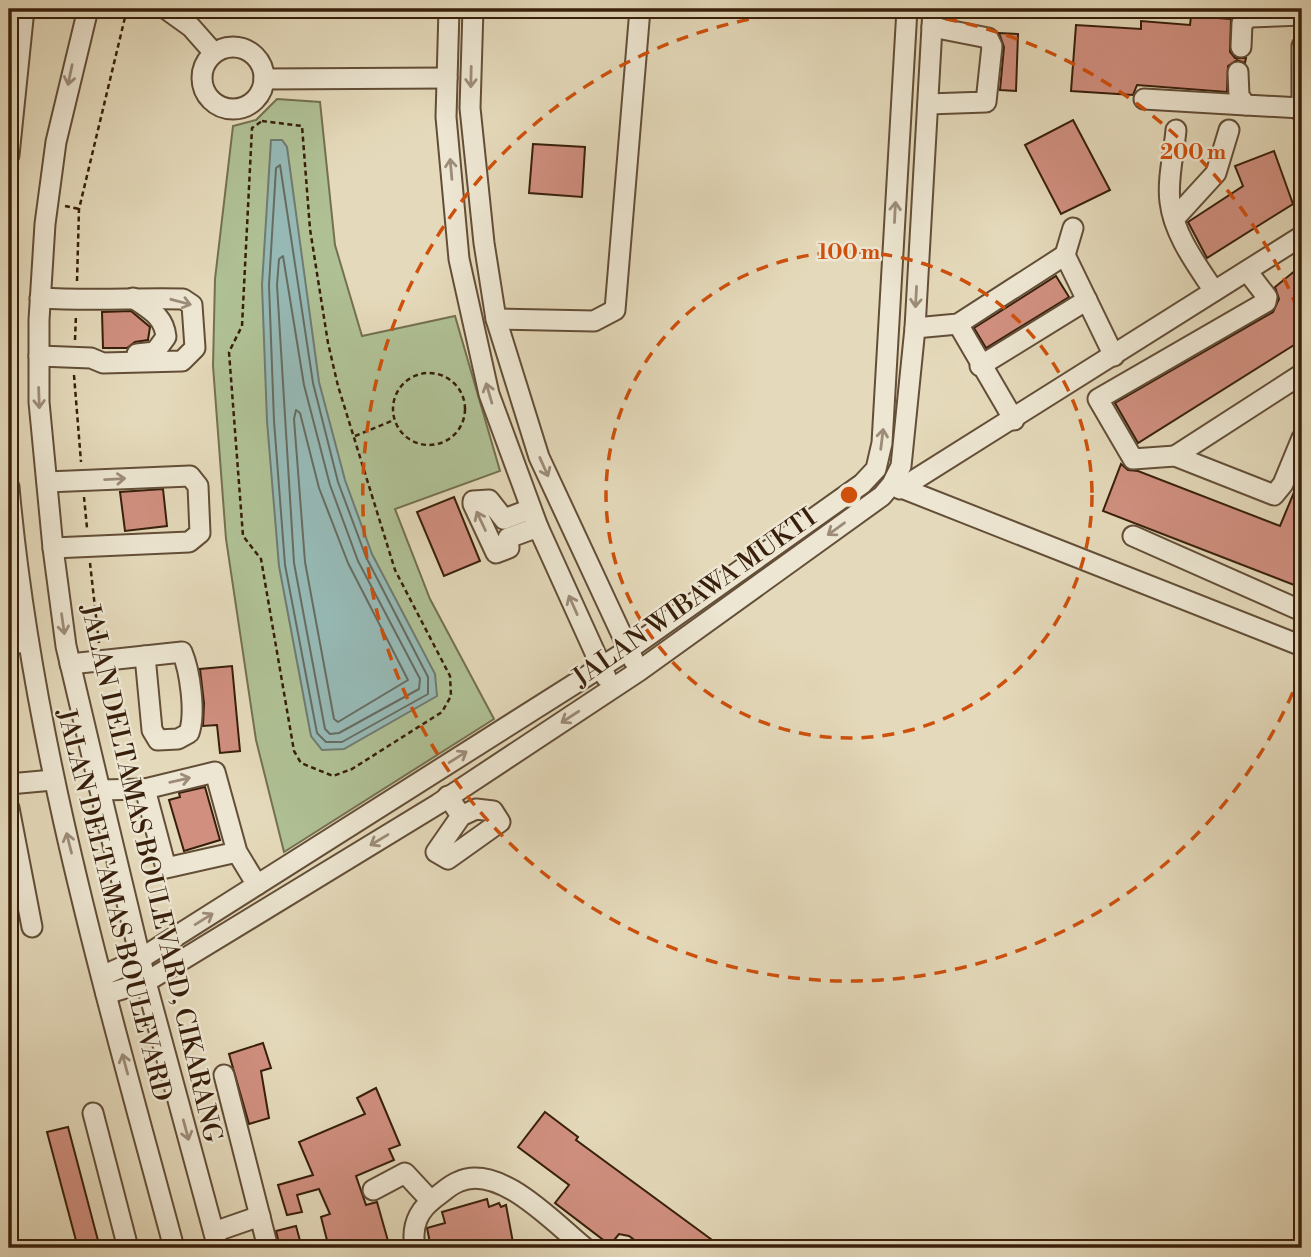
<svg xmlns="http://www.w3.org/2000/svg" width="1311" height="1257" font-family="'Libre Bodoni',serif">
  <style>
    .green { fill: #afc094; stroke: #747050; stroke-width: 2 }
    .water { fill: #96b9b5; stroke: #707b71; stroke-width: 2 }
    .lines { fill: none; stroke-linecap: round; stroke-linejoin: round }
    .shore { stroke: #676c60; stroke-width: 2 }
    .building { fill: #d08f7f; stroke: #381f0b; stroke-width: 2 }
    .minor-casing { stroke: #634e37; stroke-width: 23 }
    .path { stroke: #381f0b; stroke-width: 2.5; stroke-dasharray: 5 3.5; stroke-linecap: butt }
    .minor { stroke: #ede6d2; stroke-width: 19 }
    .oneway { stroke: #9c8c78 }
    .ring { fill: none; stroke: #ce500c; stroke-width: 3.5; stroke-dasharray: 12 9 }
    .labels { text-anchor: middle; stroke-width: 5; stroke-linejoin: round; paint-order: stroke }
    .street-label { font-size: 26px; fill: #381f0b; stroke: #ede6d2 }
    .centre { fill: #ce500c; stroke: #ede6d2; stroke-width: 3.5 }
    .ring-label { font-size: 21px; text-anchor: middle; font-weight: bold; fill: #ce500c; stroke: #ede6d2; stroke-width: 5; stroke-linejoin: round; paint-order: stroke }
  </style>
  <rect width="100%" height="100%" fill="#e4d9ba"/>
  <filter id="stains"><feTurbulence type="fractalNoise" baseFrequency=".00286" numOctaves="4"/><feColorMatrix values="0 0 0 0 .2 0 0 0 0 .09 0 0 0 0 .02 0 0 0 .5 -.17"/></filter>
  <radialGradient id="worn" r=".72"><stop offset=".6" stop-color="#630" stop-opacity="0"/><stop offset="1" stop-color="#630" stop-opacity=".3"/></radialGradient>
  <!-- green -->
  <path class="green" d="M277,99l43,3 15,143 27,91 93,-20 45,155 -105,38 35,90 64,120 -210,133 -28,-112 -30,-201 -13,-173 2,-87 18,-153 23,-6z"/>
  <!-- water -->
  <path class="water" d="M271,140h11l5,7 32,235 26,98 27,74 63,120 2,22 -93,53 -22,1 -11,-14 -32,-170 -12,-145 -5,-136z"/>
  <g class="lines">
    <!-- shore -->
    <g class="shore">
      <path d="M280,165l33,218 25,99 28,75 62,120v17l-86,48h-16l-9,-9 -32,-168 -11,-144 -5,-136 7,-117z"/>
      <path d="M283,256l21,129 26,100 28,76 62,118 -1,10 -80,44 -9,1 -5,-5 -31,-166 -17,-278 2,-26z"/>
      <path d="M296,410l4,3 19,75 29,75 60,117 -70,42 -4,-3 -29,-157 -11,-143z"/>
    </g>
  </g>
  <!-- building -->
  <g class="building">
    <path d="M1191,16l40,3 -1,33 5,6h11l-1,5 -8,-3 -9,6 -1,26 -90,-7 -4,10 -62,-4 5,-66 65,4v-8l49,4z"/>
    <path d="M999,33l19,1 -2,57 -16,-1 4,-43z"/>
    <path d="M1073,120l37,70 -49,24 -36,-69z"/>
    <path d="M533,144l52,3 -3,50 -53,-4z"/>
    <path d="M1274,151l19,53 -86,54 -19,-36 55,-36 -8,-20z"/>
    <path d="M1302,265v75l-164,103 -23,-40 158,-91 6,-13 -4,-12z"/>
    <path d="M1056,276l13,21 -83,51 -12,-20z"/>
    <path d="M131,311l19,16 -2,13 -13,2 -8,6h-24l-1,-36z"/>
    <path d="M1121,464l7,6 10,1 142,55 22,-53v115l-199,-77z"/>
    <path d="M163,489l4,37 -42,5 -5,-39z"/>
    <path d="M454,497l26,64 -36,15 -27,-64z"/>
    <path d="M232,666l8,85 -20,2 -3,-28 -14,1 1,-23 -4,-34z"/>
    <path d="M205,787l15,53 -36,11 -15,-51 11,-3 -1,-4z"/>
    <path d="M263,1043l8,25 -10,3 8,47 -20,6 -20,-70z"/>
    <path d="M376,1088l24,57 -11,4 5,11 -38,16 10,29 11,-3 13,46h-61l-8,-31 9,-3 -11,-25 -22,6 5,17 -15,3 -9,-30 35,-10 -14,-33 66,-28 -8,-16z"/>
    <path d="M545,1112l33,25 -2,3 147,108h-78l-16,-12 -10,-2 -9,11 -55,-42 14,-18 -51,-38z"/>
    <path d="M68,1127l32,121h-22l-31,-116z"/>
    <path d="M487,1199l2,8 10,-4 2,4 5,-2 8,43h-83l-4,-20 18,-5 -3,-11z"/>
    <path d="M296,1226l6,22h-22l-4,-17z"/>
  </g>
  <g class="lines">
    <defs>
      <g id="minor">
        <path d="M88,9l-32,133 -11,82 -6,96v82l14,146 13,98 34,144 46,192 72,266"/>
        <path d="M166,9l25,18 23,26"/>
        <path d="M449,9l-3,108 13,142 30,135 49,133 68,150"/>
        <path d="M473,9l-3,99 14,135 12,76 43,138 95,204"/>
        <path d="M1302,46v67"/>
        <path d="M1241,47l1,-24 8,-6 52,-2"/>
        <circle cx="233" cy="78" r="31"/>
        <path d="M1238,72l1,24 7,9 55,3"/>
        <path d="M264,79l183,-1"/>
        <path d="M1144,99l102,6"/>
        <path d="M928,104l58,-2 6,-56 -4,-8 -56,-11"/>
        <path d="M1176,130c-2,23 -9,50 -6,72 4,33 27,63 44,89"/>
        <path d="M9,155l15,-146"/>
        <path d="M1174,219l42,-46 13,-43"/>
        <path d="M1065,255l8,-27"/>
        <path d="M1247,271l20,26 -1,5 -168,97 35,60 42,-3 99,39 9,-11 19,-46"/>
        <path d="M133,298c17,12 31,18 33,39l-11,15 -18,2"/>
        <path d="M496,319l98,2 21,-11 25,-301"/>
        <path d="M958,324l56,96"/>
        <path d="M915,328l43,-4 107,-69 49,101"/>
        <path d="M39,356l52,2 12,5 79,-2 13,-13 -3,-43 -9,-6c-48,-1 -95,2 -143,-1"/>
        <path d="M980,366l107,-66"/>
        <path d="M1175,456l127,-82"/>
        <path d="M47,482l143,-6 8,10 2,47 -11,9 -136,6"/>
        <path d="M894,485l408,161"/>
        <path d="M9,487c23,259 98,510 165,761"/>
        <path d="M900,489l402,-253"/>
        <path d="M531,509l-27,10 -15,-19 -16,1v3l23,49 13,-5 -1,-10 30,-11"/>
        <path d="M1133,536l169,75"/>
        <path d="M9,645l19,-4"/>
        <path d="M182,652c8,19 14,61 7,81l-11,6 -20,1 -6,-10 -7,-74z"/>
        <path d="M70,664l75,-8"/>
        <path d="M9,784l44,-4"/>
        <path d="M100,790l45,-1"/>
        <path d="M448,796l13,20 15,-7 17,2 7,11 -52,37 -12,-7 25,-36"/>
        <path d="M9,808l23,119"/>
        <path d="M237,852l-71,16 -21,-79 70,-17 22,80 20,33"/>
        <path d="M102,976l38,-17 488,-309 234,-166 14,-15 6,-26 25,-434"/>
        <path d="M106,994l40,-12 292,-178 201,-133 243,-175 10,-12 9,-18 14,-138 18,-319"/>
        <path d="M224,1075l44,173"/>
        <path d="M93,1113l35,135"/>
        <path d="M373,1190l32,-17 26,28"/>
        <path d="M214,1232l46,-16"/>
        <path d="M415,1248c-4,-22 3,-38 21,-51 7,-5 14,-12 22,-15 41,-20 97,42 127,66"/>
      </g>
    </defs>
    <!-- minor casing -->
    <use href="#minor" class="minor-casing"/>
    <!-- path -->
    <g class="path">
      <path d="M262,121l40,5 8,103 18,114 10,43 57,184 55,106 1,20 -9,16 -90,57 -19,7 -32,-13 -7,-12 -33,-192 -18,-23 -14,-184 13,-26 10,-198z"/>
      <path d="M65,206l14,3"/>
      <path d="M77,281l2,-72 48,-200"/>
      <path d="M75,340l1,-25"/>
      <circle cx="429" cy="409" r="36"/>
      <path d="M74,375l7,87"/>
      <path d="M355,436l39,-16"/>
      <path d="M84,497l3,31"/>
      <path d="M90,563l9,80"/>
    </g>
    <!-- minor -->
    <use href="#minor" class="minor"/>
  </g>
  <!-- one-way arrows -->
  <defs><path id="oneway-shaft" d="M-6 0H5M1.5-3L5.5 0L1.5 3" fill="none" stroke-width="1.6" stroke-linecap="round" stroke-linejoin="round" transform="scale(1.75)"/></defs>
  <g class="oneway">
    <use href="#oneway-shaft" transform="translate(70 75) rotate(102)"/>
    <use href="#oneway-shaft" transform="translate(471 77) rotate(91)"/>
    <use href="#oneway-shaft" transform="translate(451 169) rotate(-95)"/>
    <use href="#oneway-shaft" transform="translate(895 212) rotate(-87)"/>
    <use href="#oneway-shaft" transform="translate(916 297) rotate(93)"/>
    <use href="#oneway-shaft" transform="translate(181 302) rotate(15)"/>
    <use href="#oneway-shaft" transform="translate(489 393) rotate(-106)"/>
    <use href="#oneway-shaft" transform="translate(39 398) rotate(88)"/>
    <use href="#oneway-shaft" transform="translate(882 439) rotate(-83)"/>
    <use href="#oneway-shaft" transform="translate(544 467) rotate(66)"/>
    <use href="#oneway-shaft" transform="translate(115 479) rotate(-3)"/>
    <use href="#oneway-shaft" transform="translate(481 521) rotate(-115)"/>
    <use href="#oneway-shaft" transform="translate(836 529) rotate(144)"/>
    <use href="#oneway-shaft" transform="translate(573 605) rotate(-114)"/>
    <use href="#oneway-shaft" transform="translate(63 624) rotate(82)"/>
    <use href="#oneway-shaft" transform="translate(570 717) rotate(147)"/>
    <use href="#oneway-shaft" transform="translate(458 757) rotate(-32)"/>
    <use href="#oneway-shaft" transform="translate(180 780) rotate(-13)"/>
    <use href="#oneway-shaft" transform="translate(379 840) rotate(149)"/>
    <use href="#oneway-shaft" transform="translate(69 843) rotate(-104)"/>
    <use href="#oneway-shaft" transform="translate(204 919) rotate(-32)"/>
    <use href="#oneway-shaft" transform="translate(125 1064) rotate(-105)"/>
    <use href="#oneway-shaft" transform="translate(186 1130) rotate(75)"/>
  </g>
  <!-- distance rings -->
  <g class="ring">
    <circle cx="849" cy="495" r="243"/>
    <path d="M1301 673A486 486 0 1 1 1301 317"/>
  </g>
  <g class="labels">
    <!-- street labels -->
    <g class="street-label">
      <text transform="translate(694 597) rotate(-35)" y="9">JALAN WIBAWA MUKTI</text>
      <text transform="translate(152 873) rotate(77)" y="9">JALAN DELTAMAS BOULEVARD, CIKARANG</text>
      <text transform="translate(115 905) rotate(76)" y="9">JALAN DELTAMAS BOULEVARD</text>
    </g>
  </g>
  <circle cx="849" cy="495" r="10" class="centre"/>
  <g class="ring-label">
    <text x="1193" y="159">200 m</text>
    <text x="849" y="259">100 m</text>
  </g>
  <!-- margin -->
  <rect width="1311" height="1257" fill="none" stroke="#e4d9ba" stroke-width="35"/>
  <rect x="10" y="10" width="1290" height="1236" fill="none" stroke="#381f0b" stroke-width="3.5"/>
  <rect x="18" y="18" width="1276" height="1222" fill="none" stroke="#381f0b" stroke-width="2"/>
  <rect width="100%" height="100%" filter="url(#stains)"/>
  <rect width="100%" height="100%" fill="url(#worn)"/>
</svg>
